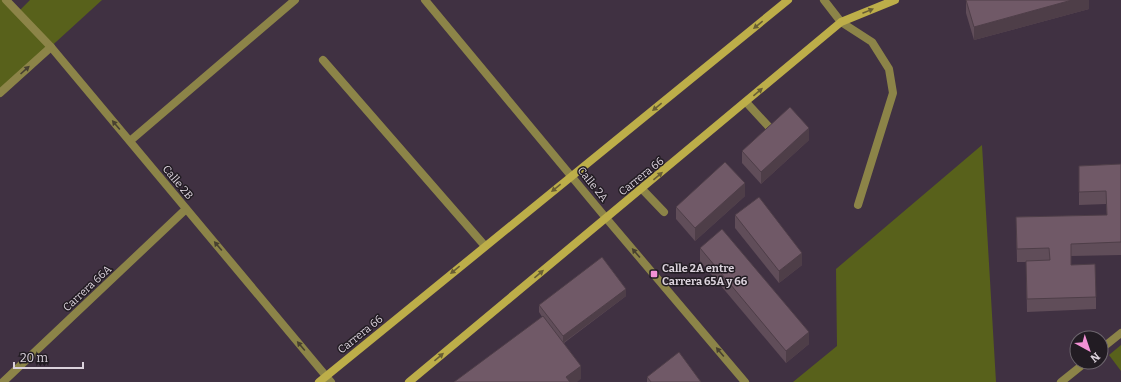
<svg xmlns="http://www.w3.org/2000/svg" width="1121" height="382" font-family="Bitter,serif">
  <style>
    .green { fill: #58611b }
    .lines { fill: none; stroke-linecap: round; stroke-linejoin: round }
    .lane { stroke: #8c8448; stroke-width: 8 }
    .street { stroke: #8c8448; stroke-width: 8 }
    .secondary { stroke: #bdae49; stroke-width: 8 }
    .wall { fill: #604d59 }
    .shaded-wall { fill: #4e3e48 }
    .building { fill: #705967; stroke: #4e3e48 }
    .oneway { fill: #685e34 }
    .oneway2 { fill: #474030 }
    .poi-dot { fill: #f391d5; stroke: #221c23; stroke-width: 1.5 }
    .labels { text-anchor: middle; stroke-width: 3; stroke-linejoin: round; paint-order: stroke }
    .street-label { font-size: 11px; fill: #dbd2dc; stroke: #221c23 }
    .poi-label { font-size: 11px; font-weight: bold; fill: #dbd2dc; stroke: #221c23; text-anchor: start }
  </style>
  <rect width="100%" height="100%" fill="#403142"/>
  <!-- green -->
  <g class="green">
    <path d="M0,0h6l12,12 12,-12h72l-102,93z"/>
    <path d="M982,145l14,237h-203l44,-36 -1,-77z"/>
    <path d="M1121,345v26l-12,-16z"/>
  </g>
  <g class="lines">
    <!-- lane -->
    <g class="lane">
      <path d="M841,22l31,20 17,27 4,24 -35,112"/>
      <path d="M323,60l162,186"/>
      <path d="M746,102l23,25"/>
      <path d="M130,141l165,-141"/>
      <path d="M642,189l22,23"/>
    </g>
    <!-- street -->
    <g class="street">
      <path d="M6,0l45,47 280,335"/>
      <path d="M425,0l181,218 139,164"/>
      <path d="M824,0l17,22"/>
      <path d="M0,93l51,-46"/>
      <path d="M1101,349l20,-16"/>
      <path d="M3,382l183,-173"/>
      <path d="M1061,382l25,-20"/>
    </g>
    <!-- secondary -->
    <g class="secondary">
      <path d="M319,382l469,-382"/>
      <path d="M409,382l432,-360 54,-22"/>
    </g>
  </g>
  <!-- wall -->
  <g class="wall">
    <path d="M966,0h123v9l-115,31 -8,-27z"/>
    <path d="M809,140l-48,44 -19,-21v-12z"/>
    <path d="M1121,164v91l-50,1v9l25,32v12l-69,3 -1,-50h-9l-1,-45 91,-2 -1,-11 -27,1v-39z"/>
    <path d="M745,196l-50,45 -19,-22v-12z"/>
    <path d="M735,215l67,50 -23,18 -44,-55z"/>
    <path d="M700,248l109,96 -23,19 -86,-102z"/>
    <path d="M626,296l-62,47 17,36 -42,-67v-7z"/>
    <path d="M647,377l54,5h-54z"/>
  </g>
  <!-- shaded-wall -->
  <g class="shaded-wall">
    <path d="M1072,0h17v9l-115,31v-13z"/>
    <path d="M809,128v12l-48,44v-12z"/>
    <path d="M745,183v13l-50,45v-13z"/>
    <path d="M802,253v12l-23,18v-12z"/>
    <path d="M626,289v7l-63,47v-7z"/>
    <path d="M809,332v12l-23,19v-12z"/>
    <path d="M581,366v13l-4,3h-11v-5z"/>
  </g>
  <!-- building -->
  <g class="building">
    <path d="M966,0h106l-98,27z"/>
    <path d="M790,107l19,21 -48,44 -19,-21z"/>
    <path d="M725,162l20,21 -50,45 -19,-21z"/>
    <path d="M1121,164v78l-50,2v21l24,-1 1,33 -69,2 -1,-38 24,-1 -1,-12 -32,1 -1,-32 91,-2 -1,-24 -27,1v-26z"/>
    <path d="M759,197l43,56 -23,18 -44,-56z"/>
    <path d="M722,229l87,103 -23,19 -86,-103z"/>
    <path d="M602,257l24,32 -63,47 -24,-31z"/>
    <path d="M543,316l38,50 -15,11 4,5h-116z"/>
    <path d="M679,352l22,30h-50l-4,-5z"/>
  </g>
  <!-- one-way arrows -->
  <defs><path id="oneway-solid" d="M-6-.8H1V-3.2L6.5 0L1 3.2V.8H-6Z"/></defs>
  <g class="oneway">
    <use href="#oneway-solid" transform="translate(868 11) rotate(-22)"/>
    <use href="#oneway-solid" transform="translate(758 25) rotate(141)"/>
    <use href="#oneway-solid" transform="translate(758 92) rotate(-40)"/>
    <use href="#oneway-solid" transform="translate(657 107) rotate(141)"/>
    <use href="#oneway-solid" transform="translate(658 176) rotate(-40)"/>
    <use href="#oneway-solid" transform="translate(556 188) rotate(141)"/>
    <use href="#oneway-solid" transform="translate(455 270) rotate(141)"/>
    <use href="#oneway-solid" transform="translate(539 274) rotate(-40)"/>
    <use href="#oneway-solid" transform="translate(439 357) rotate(-40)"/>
  </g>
  <g class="oneway2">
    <use href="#oneway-solid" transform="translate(25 70) rotate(-42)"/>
    <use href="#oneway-solid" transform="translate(116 125) rotate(-130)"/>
    <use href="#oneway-solid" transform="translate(218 246) rotate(-130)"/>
    <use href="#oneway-solid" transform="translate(636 253) rotate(-131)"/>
    <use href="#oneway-solid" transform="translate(301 346) rotate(-130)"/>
    <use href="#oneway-solid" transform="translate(720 352) rotate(-130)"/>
  </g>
  <!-- markers -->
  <rect class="poi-dot" x="650" y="270" width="8" height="8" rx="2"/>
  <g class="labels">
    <!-- street labels -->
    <g class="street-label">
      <text transform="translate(641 176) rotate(-39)" y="4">Carrera 66</text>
      <text transform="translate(178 182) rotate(50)" y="4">Calle 2B</text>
      <text transform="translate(593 184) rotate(51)" y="4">Calle 2A</text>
      <text transform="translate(87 288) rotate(-43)" y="4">Carrera 66A</text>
      <text transform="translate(360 334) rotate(-39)" y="4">Carrera 66</text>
    </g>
    <!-- poi labels -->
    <g class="poi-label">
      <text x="662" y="272">Calle 2A entre<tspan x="662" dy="13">Carrera 65A y 66</tspan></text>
    </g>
  </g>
  <!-- north arrow -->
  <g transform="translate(1089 350) rotate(140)"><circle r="19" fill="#221c23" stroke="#6c656d"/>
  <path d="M0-3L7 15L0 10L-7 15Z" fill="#f391d5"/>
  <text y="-6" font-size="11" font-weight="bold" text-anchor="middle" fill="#dbd2dc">N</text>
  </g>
  <!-- scale -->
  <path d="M14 362v6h69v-6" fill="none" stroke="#dbd2dc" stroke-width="2"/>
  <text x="20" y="362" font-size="12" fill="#dbd2dc" stroke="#221c23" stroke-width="3" paint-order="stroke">20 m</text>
</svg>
